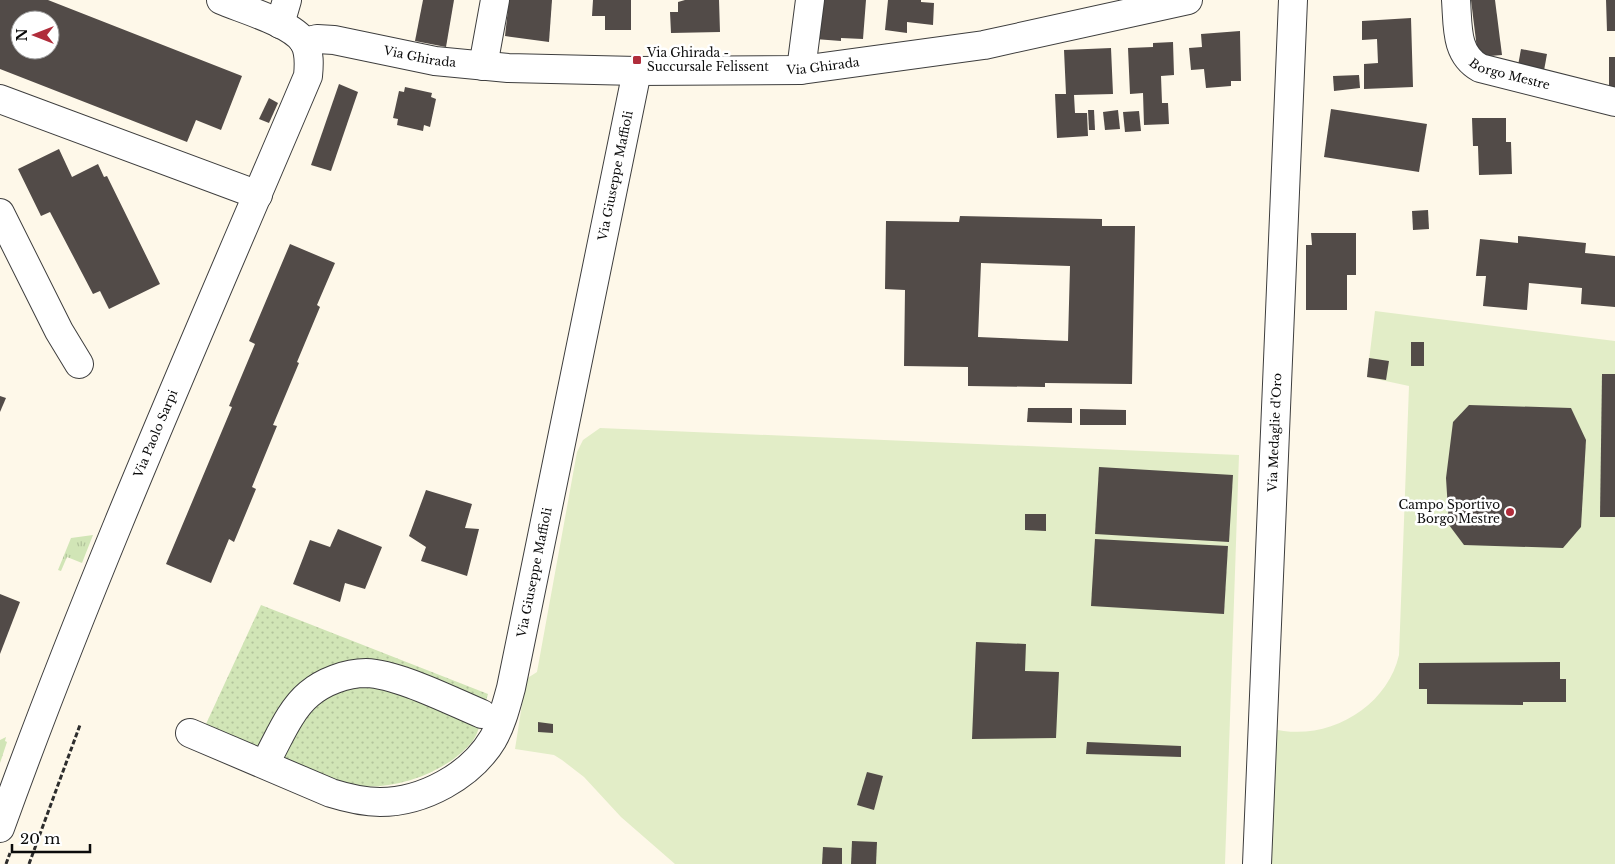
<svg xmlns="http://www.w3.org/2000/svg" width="1615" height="864" font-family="'Libre Baskerville',serif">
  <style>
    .grass { fill: url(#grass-tufts) }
    .park { fill: url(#park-dots) }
    .pitch { fill: #e2edc7 }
    .building { fill: #524b48; fill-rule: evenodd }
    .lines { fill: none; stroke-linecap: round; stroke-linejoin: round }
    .minor-casing { stroke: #3e3e3e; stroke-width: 30 }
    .path { stroke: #2d2d2d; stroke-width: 3; stroke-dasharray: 5 2.5; stroke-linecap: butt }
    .minor { stroke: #fff; stroke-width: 28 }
    .poi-dot { fill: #b02d3b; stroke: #fff; stroke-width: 2 }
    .labels { text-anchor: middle; stroke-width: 5; stroke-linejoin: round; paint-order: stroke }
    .poi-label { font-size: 12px; fill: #0b0b0b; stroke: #fff; text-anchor: start }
    .street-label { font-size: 12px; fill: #0b0b0b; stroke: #fff }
  </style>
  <defs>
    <pattern id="grass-tufts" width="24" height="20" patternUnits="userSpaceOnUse" patternTransform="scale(1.25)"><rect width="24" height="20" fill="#d1e5b6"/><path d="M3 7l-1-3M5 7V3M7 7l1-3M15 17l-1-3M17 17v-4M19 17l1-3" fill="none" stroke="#b2c39b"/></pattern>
    <pattern id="park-dots" width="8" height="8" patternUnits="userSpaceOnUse" patternTransform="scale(1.25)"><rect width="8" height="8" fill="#d1e5b6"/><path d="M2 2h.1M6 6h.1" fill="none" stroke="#b2c39b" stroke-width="1.8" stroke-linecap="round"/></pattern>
  </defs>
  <rect width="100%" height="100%" fill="#fef8e9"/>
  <!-- grass -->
  <g class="grass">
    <path d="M93,535l-11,28 -15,-6 -6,14 -3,-1 13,-32z"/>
    <path d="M6,737l-1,4 2,1 -7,21v-23z"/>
  </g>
  <!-- park -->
  <path class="park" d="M261,605l227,89c-4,12 -8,39 -16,48 -28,33 -82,50 -124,43l-142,-61z"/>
  <!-- pitch -->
  <g class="pitch">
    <path d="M1375,311l240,30v523h-352l4,-137c54,18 119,-16 132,-72l10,-269 -42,-9z"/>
    <path d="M600,428l639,27 -14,409h-550l-54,-47 -37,-40 -22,-17 -8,-5 -39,-6 11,-70 11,-7 40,-220 6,-12z"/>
  </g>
  <!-- building -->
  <g class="building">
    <path d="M0,0h48l194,76 -21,54 -25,-10 -9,22 -187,-73zM20,20h30v30h-30z"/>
    <path d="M423,0h31l-8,47 -31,-6z"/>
    <path d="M509,0h43l-3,42 -44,-6z"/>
    <path d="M593,0h38v30h-26v-14h-13z"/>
    <path d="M685,0h34l1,32 -49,1 -1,-21h8v-10z"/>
    <path d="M818,0h48l-3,39 -22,-1v3l-26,-2z"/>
    <path d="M888,0h33v2l13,1 -1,22 -26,-3v11l-22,-3z"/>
    <path d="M1471,0h24l7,55 -24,2z"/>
    <path d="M1606,0h9v31h-8z"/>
    <path d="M1411,18l2,69 -49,2v-25l14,-1 -1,-24 -15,1v-19z"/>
    <path d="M1240,31l1,50h-10v5l-25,2 -2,-19 -13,1 -2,-22 13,-1 -1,-13z"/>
    <path d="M1173,42l1,33 -13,1 1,27h6l1,21 -25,1 -1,-32 -13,1 -2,-46 25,-1v-4z"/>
    <path d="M1111,48l2,46 -39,1 1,18h12l1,23 -31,2 -2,-44h11l-2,-44z"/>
    <path d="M1521,49l26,5 -4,22 -26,-5z"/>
    <rect x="1609" y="57" width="6" height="30"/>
    <path d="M1359,75l1,13 -26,3 -1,-15z"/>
    <path d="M339,84l19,8 -27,79 -20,-6z"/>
    <path d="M405,87l27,6 -1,4 5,2 -6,28 -6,-2 -1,6 -26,-6 1,-6 -5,-1 6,-27 5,1z"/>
    <path d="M269,98l9,5 -9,20 -10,-4z"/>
    <path d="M1331,109l96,15 -8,48 -95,-15z"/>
    <path d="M1088,110h6l1,20h-6z"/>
    <path d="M1118,110l2,19 -15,1 -2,-18z"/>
    <path d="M1139,111l2,20 -16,1 -2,-20z"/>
    <path d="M1472,118h34v24h5l1,32 -33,1 -1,-29h-5z"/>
    <path d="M59,149l13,28 26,-13 6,13 3,-1 53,108 -51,25 -9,-18 -7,3 -43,-82 -9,4 -23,-47z"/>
    <path d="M1428,210l1,19 -16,1 -1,-19z"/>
    <path d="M960,216l142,3v7h33l-3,158 -87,-1v4l-77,-1v-19l-64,-1 1,-76 -20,-1 1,-68 73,1zM981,263l89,3 -2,75 -90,-4z"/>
    <path d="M1311,233h45v42h-9v35h-41v-65h6z"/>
    <path d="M1518,236l68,7 -1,10 30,3v51l-34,-3 1,-16 -53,-5 -2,27 -44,-4 3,-30h-10l4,-37 38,4z"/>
    <path d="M290,244l45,19 -18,42 3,2 -23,55 2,1 -26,62 4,1 -25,61 4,2 -22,53 -5,-3 -18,44 -45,-19 66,-157 -3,-1 26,-62 -6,-3z"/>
    <rect x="1411" y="342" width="13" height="24"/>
    <path d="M1369,358l20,3 -3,19 -19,-3z"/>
    <path d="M1602,374h13v143h-15z"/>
    <path d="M0,396l6,2 -6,14z"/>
    <path d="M1469,405l102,3 15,32 -5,87 -18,21 -99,-3 -15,-20 -3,-47 7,-56z"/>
    <path d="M1028,408h44v15l-45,-1z"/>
    <path d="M1080,409l46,1v15h-46z"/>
    <path d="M1099,467l134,8 -4,67 -134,-8z"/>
    <path d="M426,490l46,14 -7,24 14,1 -12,47 -46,-15 5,-14 -17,-11z"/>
    <path d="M1025,514h21v17l-21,-1z"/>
    <path d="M338,529l44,18 -17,42 -20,-6 -5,19 -47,-18 17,-44 20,7z"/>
    <path d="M1095,539l133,7 -4,68 -133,-8z"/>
    <path d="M0,594l20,8 -20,52z"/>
    <path d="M976,642l50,2 -1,27 34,1 -3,66 -84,1z"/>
    <path d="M1560,662v17h6v23h-43v3l-96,-1v-15h-8v-26z"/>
    <path d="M538,722l15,2v9l-15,-1z"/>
    <path d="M1087,742l94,4v11l-95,-3z"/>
    <path d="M867,772l16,4 -9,34 -17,-5z"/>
    <path d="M852,841l25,1 -1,22h-25z"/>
    <path d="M823,847l19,1v16h-20z"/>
  </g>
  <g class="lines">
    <defs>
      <g id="minor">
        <path id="s1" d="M1456,0c2,26 -1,54 24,68l135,34"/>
        <path d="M280,24l7,-24"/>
        <path id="s2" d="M304,42l13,-3 17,1 101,21 73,7 129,3 164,-1 183,-25 204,-45"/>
        <path d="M483,66l12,-66"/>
        <path d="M801,70l9,-70"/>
        <path d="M0,99l258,96"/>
        <path d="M0,213l59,118 20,33"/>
        <path id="s3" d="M190,733l141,60c16,5 32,9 49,9 43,0 91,-26 113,-63 9,-16 13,-33 18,-51l126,-617"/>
        <path d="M271,752c10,-19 21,-44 38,-58 14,-12 37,-21 57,-21 32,1 85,28 116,41"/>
        <path id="s4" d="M0,828c92,-255 202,-502 308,-752 1,-10 2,-24 -4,-34 -12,-19 -62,-33 -83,-42"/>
        <path id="s5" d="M1257,864l36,-864"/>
      </g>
    </defs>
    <!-- minor casing -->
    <use href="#minor" class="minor-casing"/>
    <!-- path -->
    <g class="path">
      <path d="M6,864l4,-11"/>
      <path d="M29,864l51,-139"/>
    </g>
    <!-- minor -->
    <use href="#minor" class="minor"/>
  </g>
  <!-- markers -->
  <g class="poi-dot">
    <rect x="632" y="55" width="10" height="10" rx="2.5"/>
    <circle cx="1510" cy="512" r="5"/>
  </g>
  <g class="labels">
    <!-- poi labels -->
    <g class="poi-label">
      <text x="647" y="57">Via Ghirada -<tspan x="647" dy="14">Succursale Felissent</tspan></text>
      <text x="1500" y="509" text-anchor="end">Campo Sportivo<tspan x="1500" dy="14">Borgo Mestre</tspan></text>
    </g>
    <!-- street labels -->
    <g class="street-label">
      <text dy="4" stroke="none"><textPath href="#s2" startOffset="118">Via Ghirada</textPath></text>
      <text dy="4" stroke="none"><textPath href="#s2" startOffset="522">Via Ghirada</textPath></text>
      <text dy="4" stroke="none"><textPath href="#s1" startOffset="106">Borgo Mestre</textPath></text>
      <text dy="4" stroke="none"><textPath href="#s3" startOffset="915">Via Giuseppe Maffioli</textPath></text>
      <text dy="4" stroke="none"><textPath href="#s5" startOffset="432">Via Medaglie d'Oro</textPath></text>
      <text dy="4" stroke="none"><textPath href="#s4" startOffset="424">Via Paolo Sarpi</textPath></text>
      <text dy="4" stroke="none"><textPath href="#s3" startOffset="510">Via Giuseppe Maffioli</textPath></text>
    </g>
  </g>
  <!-- north arrow -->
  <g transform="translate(35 35) rotate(270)"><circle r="24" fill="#ffffff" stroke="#9d9d9d"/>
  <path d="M0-4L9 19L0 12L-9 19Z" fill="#b02d3b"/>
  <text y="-8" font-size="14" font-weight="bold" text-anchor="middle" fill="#0b0b0b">N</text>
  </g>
  <!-- scale -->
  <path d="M12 844v8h78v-8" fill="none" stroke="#0b0b0b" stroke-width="2.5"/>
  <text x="20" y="844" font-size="15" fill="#0b0b0b" stroke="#ffffff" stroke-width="4" paint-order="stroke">20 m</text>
</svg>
